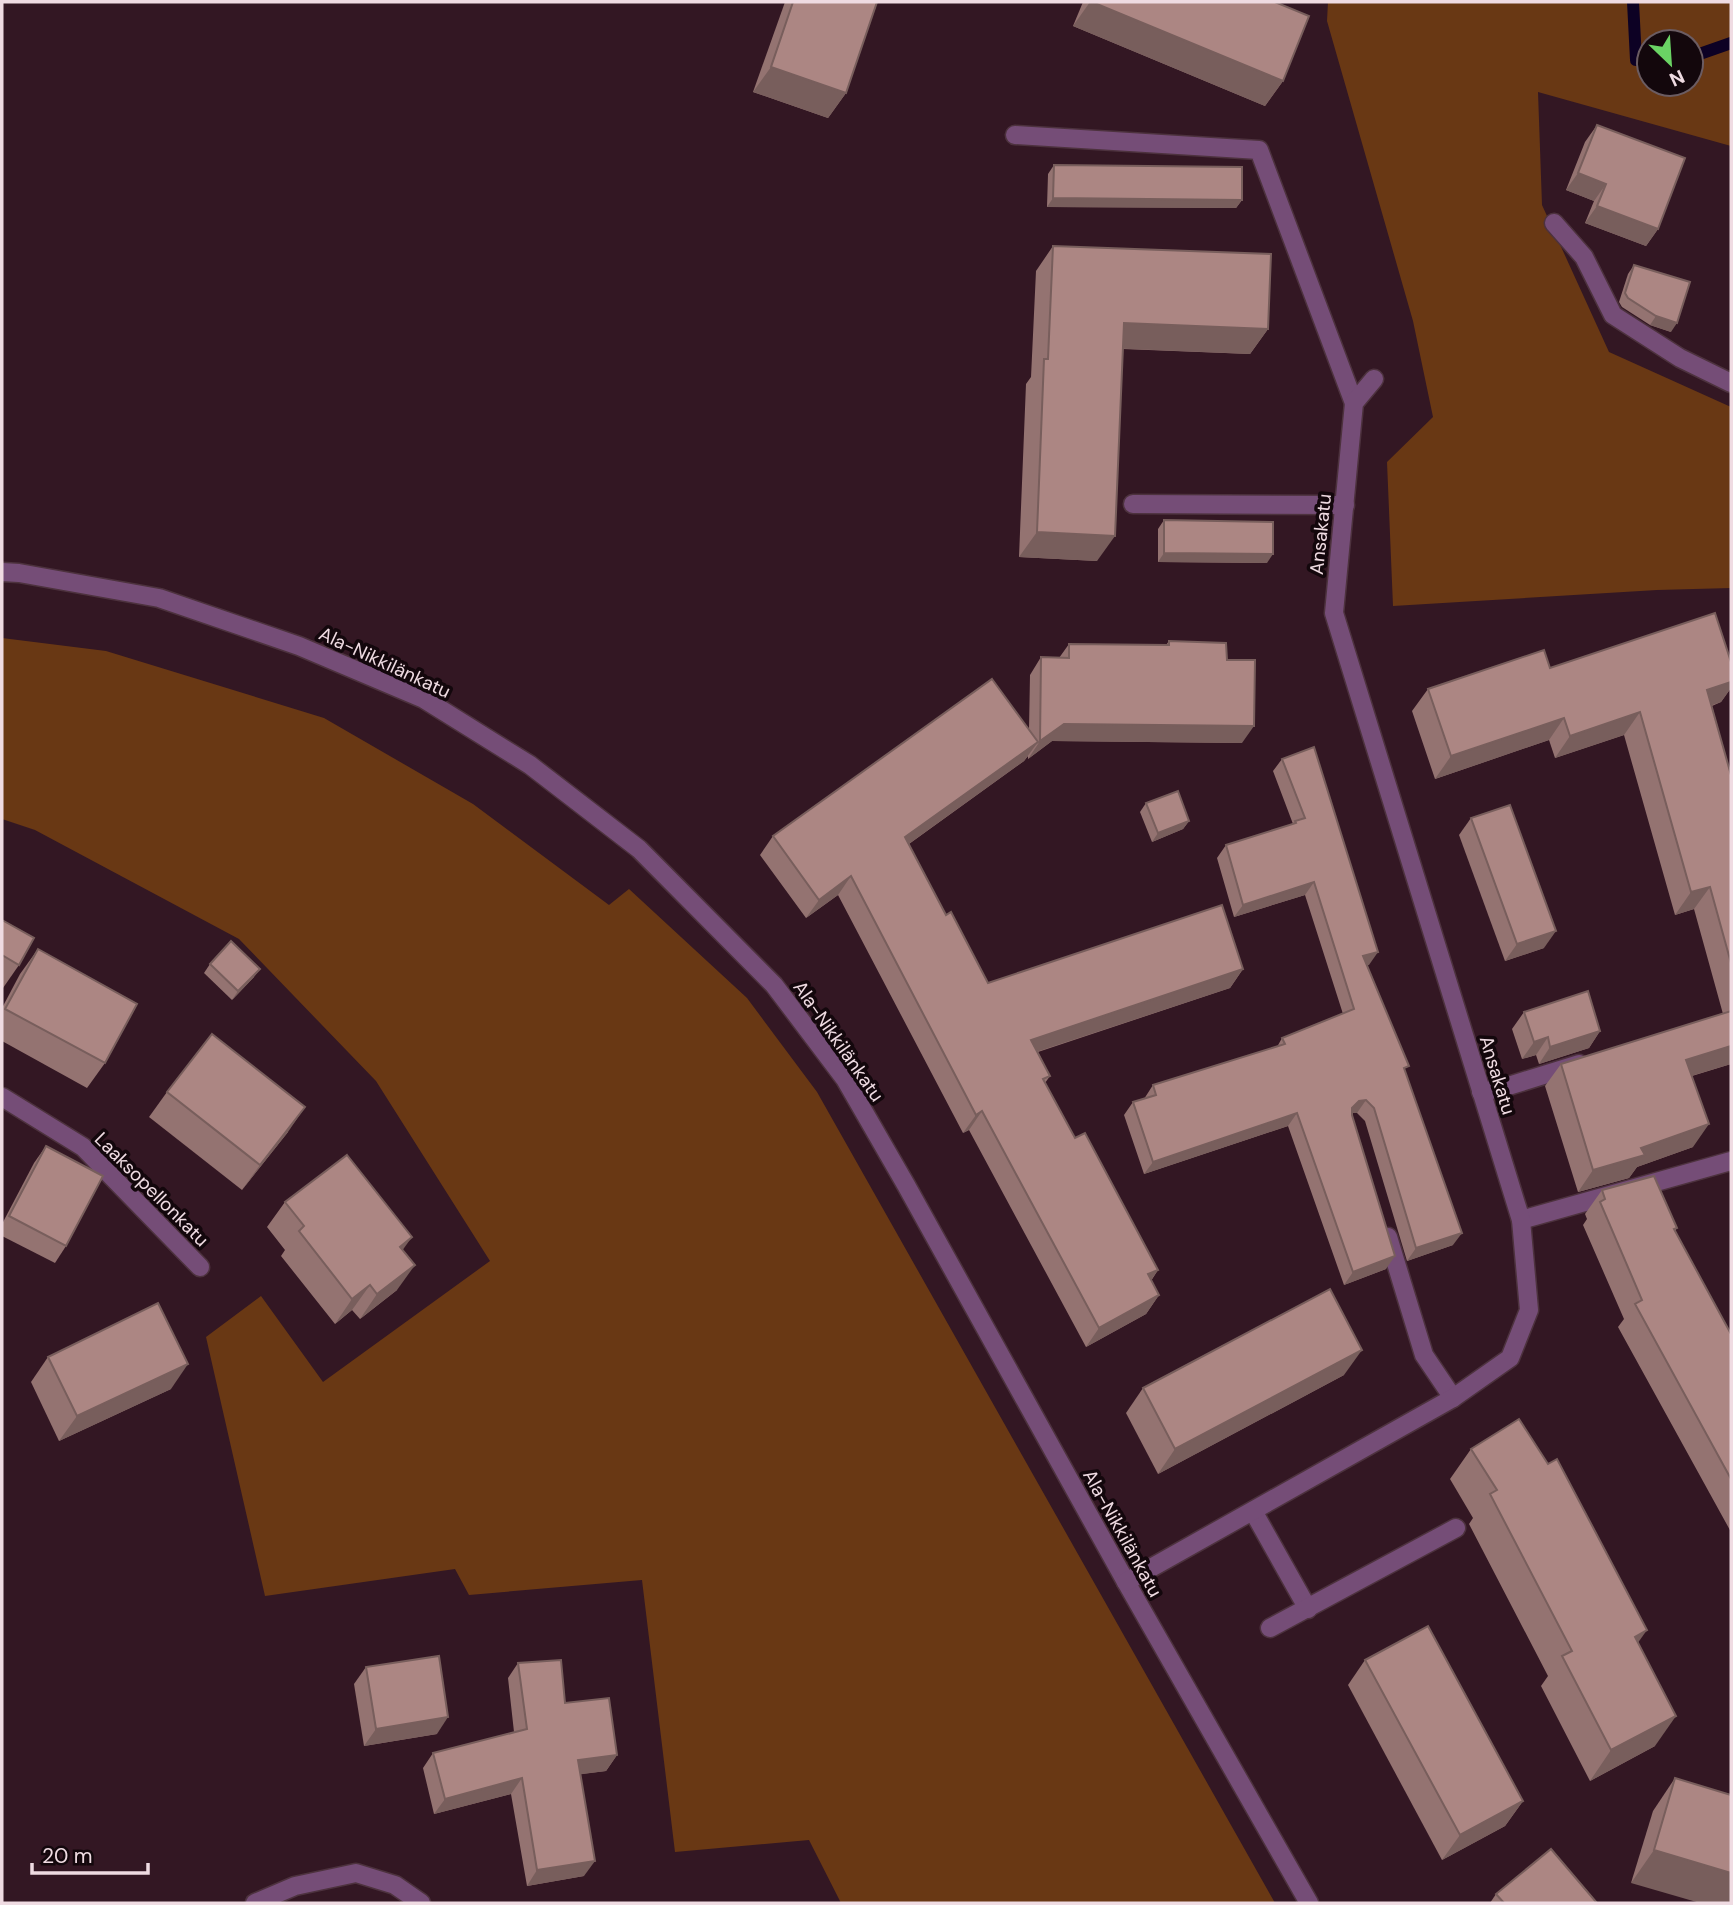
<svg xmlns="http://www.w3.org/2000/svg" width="1733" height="1905" font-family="'DM Sans',sans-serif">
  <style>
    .green { fill: #693814; fill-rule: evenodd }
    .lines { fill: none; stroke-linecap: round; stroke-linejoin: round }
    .stream { stroke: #0d0124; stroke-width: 12 }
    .lane-casing { stroke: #4d323e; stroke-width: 21 }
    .street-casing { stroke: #4d323e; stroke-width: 21 }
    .lane { stroke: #754d77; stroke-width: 18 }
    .street { stroke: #754d77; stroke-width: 18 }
    .wall { fill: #947371 }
    .shaded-wall { fill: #785e5c }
    .building { fill: #ac8683; stroke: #785e5c; stroke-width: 2 }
    .labels { text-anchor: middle; stroke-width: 7; stroke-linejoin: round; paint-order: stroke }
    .street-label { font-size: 19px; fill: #efdbe2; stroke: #13070c }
  </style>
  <rect width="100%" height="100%" fill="#331723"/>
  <!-- green -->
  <g class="green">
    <path d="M1328,2h403v144l-193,-54 4,113 67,147 122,55v181l-74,2 -264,16 -6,-144 46,-45 -20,-96 -86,-300zM1649,42h42v42h-42z"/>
    <path d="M2,638l104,13 218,67 149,86 136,101 20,-16 118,109 70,94 458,811h-434l-32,-63 -134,12 -33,-272 -173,15 -14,-26 -190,27 -59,-259 55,-41 62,86 167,-121 -114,-180 -137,-142 -204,-109 -33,-11z"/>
  </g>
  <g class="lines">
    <!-- stream -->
    <g class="stream">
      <path d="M1633,2l3,58 13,1"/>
      <path d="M1691,57l40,-14"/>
    </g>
    <defs>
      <g id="lane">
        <path d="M1015,135l244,15 95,253"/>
        <path d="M1554,223l30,34 29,58 67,43 51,25"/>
        <path d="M1133,504l212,1"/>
        <path d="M1481,1092l21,-4 77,-24"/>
        <path d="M1521,1220l210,-59"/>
        <path d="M1388,1237l36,118 29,43"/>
        <path d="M1253,1511l55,98"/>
        <path d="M1270,1628l186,-100"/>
      </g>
      <g id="street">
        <path d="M2,572l17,1 140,25 140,48 125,53 106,66 109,84 135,136 71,94 61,106 220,397 183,321"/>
        <path d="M2,1097l81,50 117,120"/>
        <path d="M1126,1582l327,-184 57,-40 19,-48 -8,-90 -187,-607 20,-210 20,-24"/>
        <path d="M255,1903l40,-17 61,-13 39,12 26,18"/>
      </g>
    </defs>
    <!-- lane casing -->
    <use href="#lane" class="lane-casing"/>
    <!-- street casing -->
    <use href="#street" class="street-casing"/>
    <!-- lane -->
    <use href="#lane" class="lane"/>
    <!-- street -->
    <use href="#street" class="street"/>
  </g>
  <!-- wall -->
  <g class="wall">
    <path d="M785,2h92l-31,91 -18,25 -75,-26z"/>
    <path d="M1083,2h192l8,79 -18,25 -192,-80z"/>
    <path d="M1597,125l61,104 -12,17 -61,-23 9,-22 -28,-11 19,-48z"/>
    <path d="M1054,165l188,35 -6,8 -189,-1 1,-33z"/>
    <path d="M1053,246l215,83 -18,25 -127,-5 -26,212 -78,-4 7,-173 5,-7 5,-106z"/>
    <path d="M1634,265l37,67 -21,-7 -28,-18 -3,-5 9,-28z"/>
    <path d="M1164,520l103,43 -109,-1v-33z"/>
    <path d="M1169,641l58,19 15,83 -190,-2 -24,18v-3l-4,5 -115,83 37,71 42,68 255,-14 -13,19 -192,64 12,24 -5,7 30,55 83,132 -7,11 8,14 -13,19 -60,33 -117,-217 -6,3 -125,-238 -32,23 -46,-63 13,-19 256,-106 1,-55 11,-18 18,1 10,-14 97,1z"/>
    <path d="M1731,662v26l-10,14 -9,4 19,69v289l-39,12 1,71 -56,20 -8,11 -51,14 -33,-106 16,-22 162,-50 -29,-105 -19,6 -51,-180 -69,23 -6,-18 -114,39 -23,-68 16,-22 122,-21z"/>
    <path d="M1282,759l87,206h-2l38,107 48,173 -46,16 -42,-140 -8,-8h-5l34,156 -42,16 -56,-159 -144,48 -20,-59 9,-13 11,-3 9,-14 124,-38 5,-9 61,-24 -38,-119 -71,22 -17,-59 9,-13 67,-21 -20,-53z"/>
    <path d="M1146,803l43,18 -6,8 -31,13 -12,-30z"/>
    <path d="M1471,818l73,130 -39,13 -46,-126z"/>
    <path d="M2,920l17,45 -16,23 -1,-1z"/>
    <path d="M38,949l67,114 -18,25 -85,-47v-33l18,-34z"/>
    <path d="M210,964l44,13 -22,23 -28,-27z"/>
    <path d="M1524,1012l76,19 -11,17 -50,16 -3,-9 -14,4 -10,-30z"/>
    <path d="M167,1092l121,40 -46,58 -93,-73z"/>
    <path d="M46,1146l20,100 -11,17 -53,-27v-12l32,-61z"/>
    <path d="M1602,1190l75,38 -2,3 56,103v198l-113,-205 6,-8 -41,-94 4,-6 -2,-5z"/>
    <path d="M285,1202l117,48 -5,40 -37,29 -8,-9 -17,14 -54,-68 4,-6 -18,-23z"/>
    <path d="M48,1357l123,32 -112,52 -28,-59z"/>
    <path d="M1344,1375l-186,99 -32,-61 17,-25z"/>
    <path d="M1471,1449l167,194 17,103 -65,35 -49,-95 7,-10 -79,-152 4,-6 -23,-39z"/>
    <path d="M1365,1660l158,141 -18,25 -63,34 -94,-175z"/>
    <path d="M518,1663l47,40 52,52 -11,16 -25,3 3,102 -57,10 -16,-92 -77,20 -11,-46 10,-15 81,-21 -6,-54z"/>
    <path d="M366,1667l71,67 -73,12 -10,-62z"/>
    <path d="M1675,1778l56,17 -100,88 22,-72z"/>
    <path d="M1496,1894l101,9h-107z"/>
  </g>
  <!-- shaded-wall -->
  <g class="shaded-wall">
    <path d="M1090,2h2l191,79 -18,25 -192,-80z"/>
    <path d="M771,67l75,26 -18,25 -75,-26z"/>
    <path d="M1578,173l28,11 -12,17 -28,-11z"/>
    <path d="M1053,198l189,2 -6,8 -189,-1z"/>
    <path d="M1597,206l61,23 -12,17 -61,-23z"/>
    <path d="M1656,316l21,7 -6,9 -21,-7z"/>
    <path d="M1124,323l144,6 -18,25 -144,-6z"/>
    <path d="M1037,532l78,4 -18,25 -78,-4z"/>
    <path d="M1164,553l109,1 -6,9 -109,-1z"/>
    <path d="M1731,682v6l-10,14 -29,10 15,-22z"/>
    <path d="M1640,712l-16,23 -69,23 15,-22z"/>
    <path d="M1564,718l-15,22 -114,39 16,-23z"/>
    <path d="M1064,724l190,2 -12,17 -190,-2 -24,18 12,-18z"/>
    <path d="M1038,742l-14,19 -132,95 13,-19z"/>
    <path d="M1189,821l-6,8 -31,13 6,-9z"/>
    <path d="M851,876l-13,19 -32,23 13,-18z"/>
    <path d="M1314,882l-9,13 -71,22 9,-12z"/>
    <path d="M1710,887l-16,22 -19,6 16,-23z"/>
    <path d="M1556,931l-12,17 -39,13 12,-17z"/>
    <path d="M1378,952l-9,13 -15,4 9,-13z"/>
    <path d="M260,969l-6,8 -22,23 6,-9z"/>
    <path d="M1243,969l-13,19 -212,70 13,-18z"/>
    <path d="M1600,1031l-11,17 -50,16 11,-17z"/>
    <path d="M1548,1037l-12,18 -14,4 12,-17z"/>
    <path d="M1731,1046v18l-60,18 15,-22z"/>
    <path d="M1366,1100l-9,13h-7l2,-5 7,-7z"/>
    <path d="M305,1107l-17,25 -46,58 18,-25z"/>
    <path d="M982,1111l-13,19 -6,3 13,-18z"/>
    <path d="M1297,1113l-9,13 -144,48 9,-12z"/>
    <path d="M1709,1124l-16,23 -56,20 -8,11 -51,14 15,-22 48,-22z"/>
    <path d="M1462,1233l-9,12 -46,16 9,-13z"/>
    <path d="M412,1237l-18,25 6,-15z"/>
    <path d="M1395,1256l-9,13 -42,16 9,-13z"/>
    <path d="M415,1265l-18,25 -37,29 17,-25z"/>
    <path d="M1158,1270l-13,19 3,-15z"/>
    <path d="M370,1285l-18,25 -17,14 17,-25z"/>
    <path d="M1159,1295l-13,19 -60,33 13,-19z"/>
    <path d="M1362,1350l-18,25 -186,99 17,-25z"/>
    <path d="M188,1364l-17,25 -112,52 18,-25z"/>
    <path d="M1647,1630l-22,31 10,-24z"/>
    <path d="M1676,1716l-21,30 -65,35 21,-31z"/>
    <path d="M448,1717l-11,17 -73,12 12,-17z"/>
    <path d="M617,1755l-11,16 -38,5 10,-16z"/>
    <path d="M522,1778l-11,16 -77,20 11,-15z"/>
    <path d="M1523,1801l-18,25 -63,34 18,-25z"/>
    <path d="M1654,1850l77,23v30h-31l-69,-20z"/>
    <path d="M595,1861l-11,15 -57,10 10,-16z"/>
  </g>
  <!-- building -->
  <g class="building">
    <path d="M793,2h84l-31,91 -75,-26z"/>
    <path d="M1092,2h183l34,14 -26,65z"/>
    <path d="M1597,125l88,33 -27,71 -61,-23 9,-22 -28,-11z"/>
    <path d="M1054,165l188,2v33l-189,-2z"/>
    <path d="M1053,246l218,8 -3,75 -144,-6 -9,213 -78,-4 7,-173h4z"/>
    <path d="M1634,265l56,17 -13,41 -21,-7 -28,-18 -3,-5z"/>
    <path d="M1164,520l109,2v32l-109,-1z"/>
    <path d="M1715,613l16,49v20l-24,8 24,85v188l-21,-76 -19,5 -51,-180 -70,24 -6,-18 -113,38 -23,-67 116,-39 6,18z"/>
    <path d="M1169,641l57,2 1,17h28l-1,66 -190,-2 -24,17 1,-84 28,1v-14l100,1z"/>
    <path d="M992,679l46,63 -133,95 41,78 5,-3 37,71 234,-78 21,64 -212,71 19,36 -7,3 32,59 10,-5 73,137 -10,4 11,21 -60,33 -117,-217 -6,4 -125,-239 -32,24 -46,-64z"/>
    <path d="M1314,747l64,205 -15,4 46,110 -5,2 58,165 -46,15 -42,-140 -8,-8 -7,1 -7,7v7l43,141 -42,16 -56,-159 -144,49 -20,-60 23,-7 -3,-10 132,-41 -3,-6 72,-29 -40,-127 -71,23 -17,-60 70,-22 -1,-2 10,-3 -23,-59z"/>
    <path d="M1178,791l11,30 -31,12 -12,-30z"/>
    <path d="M1510,805l46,126 -39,13 -46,-126z"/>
    <path d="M2,920l32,18 -15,27 -17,-10z"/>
    <path d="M231,941l29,28 -22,22 -28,-27z"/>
    <path d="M38,949l99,55 -32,59 -100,-54z"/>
    <path d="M1588,991l12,40 -50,16 -2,-10 -14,5 -10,-30z"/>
    <path d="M1731,1011v35l-45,14 23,64 -68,24 4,7 -52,15 -32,-106z"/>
    <path d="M212,1034l93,73 -45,58 -93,-73z"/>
    <path d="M46,1146l57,30 -37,70 -57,-30z"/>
    <path d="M347,1155l65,82 -12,10 15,18 -38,29 -7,-9 -18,14 -53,-68 5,-5 -19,-24z"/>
    <path d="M1654,1176l23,52 -3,1 57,105v145l-96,-175 7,-4 -42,-98 5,-3 -3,-9z"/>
    <path d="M1330,1289l32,61 -187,99 -32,-61z"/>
    <path d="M158,1303l30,61 -111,52 -29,-59z"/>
    <path d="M1519,1419l29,45 9,-5 90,171 -12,7 41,79 -65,34 -49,-94 10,-5 -82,-157 7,-4 -26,-41z"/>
    <path d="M1428,1626l95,175 -63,34 -95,-175z"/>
    <path d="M439,1656l9,61 -72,12 -10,-62z"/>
    <path d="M561,1660l4,43 44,-5 8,57 -39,5 17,101 -58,9 -15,-92 -77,21 -12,-46 94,-24 -9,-66z"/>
    <path d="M1675,1778l56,17v78l-77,-23z"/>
    <path d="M1551,1849l46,54h-93l-8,-9z"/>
  </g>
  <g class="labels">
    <!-- street labels -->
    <g class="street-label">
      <text transform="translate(1320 534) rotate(-84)" y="7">Ansakatu</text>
      <text transform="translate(385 662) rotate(25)" y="7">Ala-Nikkilänkatu</text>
      <text transform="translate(839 1041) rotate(55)" y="7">Ala-Nikkilänkatu</text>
      <text transform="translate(1498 1075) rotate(73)" y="7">Ansakatu</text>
      <text transform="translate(152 1189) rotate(45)" y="7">Laaksopellonkatu</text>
      <text transform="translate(1123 1533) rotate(61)" y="7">Ala-Nikkilänkatu</text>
    </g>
  </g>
  <!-- border -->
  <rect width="1733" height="1905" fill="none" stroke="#efdbe2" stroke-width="7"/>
  <!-- north arrow -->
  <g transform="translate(1670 63) rotate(155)"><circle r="33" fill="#13070c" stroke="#6b5c62" stroke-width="2"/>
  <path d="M0-5L12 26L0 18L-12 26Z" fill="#6ad364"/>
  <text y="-10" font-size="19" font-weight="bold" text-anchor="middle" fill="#efdbe2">N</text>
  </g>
  <!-- scale -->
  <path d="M32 1863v10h116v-10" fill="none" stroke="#efdbe2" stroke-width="3.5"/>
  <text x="42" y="1863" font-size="21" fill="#efdbe2" stroke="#13070c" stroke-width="5" paint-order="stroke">20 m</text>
</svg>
